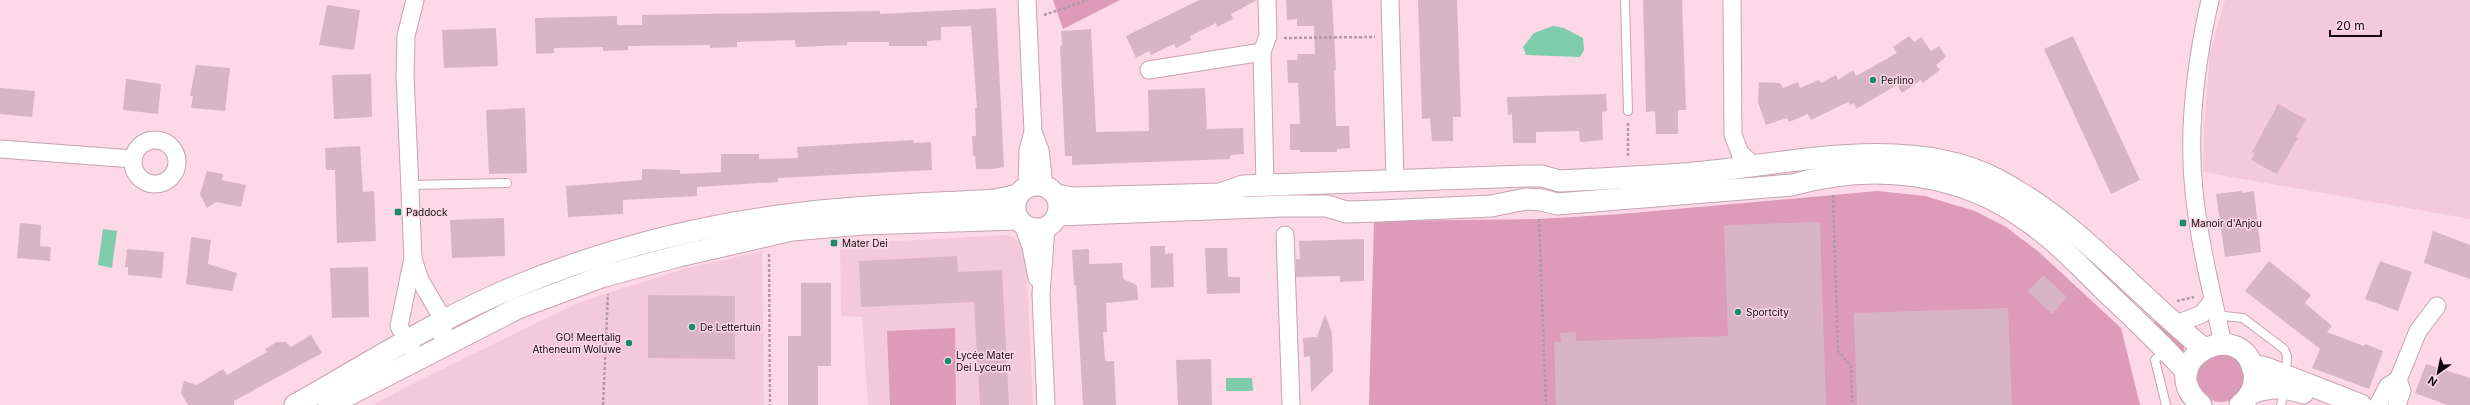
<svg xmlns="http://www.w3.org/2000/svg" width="2470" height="405" font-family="Inter,sans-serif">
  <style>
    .built { fill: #f4cadb }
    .green { fill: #dd9bb7 }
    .water { fill: #7ecbae }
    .building { fill: #d8b5c3 }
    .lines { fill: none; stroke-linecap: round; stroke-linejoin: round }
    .service-casing { stroke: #c6a3b1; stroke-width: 10 }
    .minor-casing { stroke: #c6a3b1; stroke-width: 19 }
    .tertiary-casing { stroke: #c6a3b1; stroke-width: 23 }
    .path { stroke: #b498a3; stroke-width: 2.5; stroke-dasharray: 3 2; stroke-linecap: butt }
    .service { stroke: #fff; stroke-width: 8 }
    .minor { stroke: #fff; stroke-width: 17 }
    .tertiary { stroke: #fff; stroke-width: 21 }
    .poi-dot { fill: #1a8a6a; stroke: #fdd9e7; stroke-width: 1.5 }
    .labels { text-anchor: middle; stroke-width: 3; stroke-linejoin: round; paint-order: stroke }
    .poi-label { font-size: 10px; fill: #12070c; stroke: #fdd9e7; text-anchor: start }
  </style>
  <rect width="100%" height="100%" fill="#fdd9e7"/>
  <!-- built -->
  <g class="built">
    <path d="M2225,0h245v219l-267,-47 1,-46 6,-73z"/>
    <path d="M1008,235l12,7 6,15 7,148h-165l-6,-88 -21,-1 -1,-72z"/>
    <path d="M762,251l2,154h-391l36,-20 171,-83 104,-33z"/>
  </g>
  <!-- green -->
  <g class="green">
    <path d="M1053,0h67l-57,29z"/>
    <path d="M1877,191l48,5 50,15 31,16 33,25 82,76 19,77h-771l5,-184 165,-2 82,-5z"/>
    <path d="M2156,321l28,25v5l-1,1 -31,-27z"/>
    <path d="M955,328l1,77h-66l-3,-74z"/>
    <circle cx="2221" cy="378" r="24"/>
  </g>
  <!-- water -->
  <g class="water">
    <path d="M1553,26l11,2 19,10 1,12 -4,7 -54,-2 -3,-8 11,-14z"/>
    <path d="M103,229l14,2 -5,37 -14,-3z"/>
    <path d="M1226,378h26l1,13h-27z"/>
  </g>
  <!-- building -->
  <g class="building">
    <path d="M1199,0h58l-26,14 2,5 -16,8 -1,-4 -26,13 1,4 -15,8 -2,-4 -23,11 -2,-4 -13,7 -10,-22z"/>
    <path d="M1286,0h46l4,70h-2l2,56h13l1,22 -13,1v3h-37v-2h-10v-26h10l-2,-41h-10l-1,-23h10l1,-6h17l-1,-28h-17v-7l-10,1z"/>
    <path d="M1418,0h39l4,117h-8v24h-21l-2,-23 -8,1z"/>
    <path d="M1643,0h39l4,110h-8v24h-22l-1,-23 -9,1z"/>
    <path d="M327,5l33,5 -6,40 -35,-5z"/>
    <path d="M996,8l8,159 -11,2h-17l-1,-13h-2l-1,-20h4l-1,-28h2l-6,-82 -30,1v13l-14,1v5h-38v-4h-42v3l-51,2 -1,-7 -58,2v5l-27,1v-3l-82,1v4l-25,1v-4l-49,1v5l-18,1 -1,-36 82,-2v9h25v-10l238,-4v3z"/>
    <path d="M496,28l2,38 -54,2 -2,-38z"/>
    <path d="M1091,29l5,103 53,-1 -1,-41 57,-2 2,41 36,-1 1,26 -14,1v4l-158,6v-9h-7l-5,-110 2,-1 -1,-14z"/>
    <path d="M1909,36l5,6 7,-5 10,14 8,-5 7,11 -10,8 4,5 -17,13 -2,-3 -19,13 -5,-8 -41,24 -2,-6 -4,2 -2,-3 -37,18 -3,-6 -19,8 -2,-4 -21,7 -8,-22 1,-21 21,1 3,5 15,-6 2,6 19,-8 2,3 15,-8 2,5 15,-10 3,6 41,-23 -4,-6z"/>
    <path d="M2073,36l67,144 -29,14 -67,-145z"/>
    <path d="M196,65l34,3 -5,43 -34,-3 2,-12h-3z"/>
    <path d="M371,74l1,43 -38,2 -2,-44z"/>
    <path d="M126,79l35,5 -3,30 -35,-4z"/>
    <path d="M0,88l35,3 -3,26 -32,-3z"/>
    <path d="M1606,94l1,17 -5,1 1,28 -23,2 -1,-11 -43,1v11h-23l-1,-29 -4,1 -1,-18z"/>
    <path d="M2278,104l28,15 -10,18 2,1 -21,36 -26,-14 4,-7 -3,-1z"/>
    <path d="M525,108l2,65 -38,1 -3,-64z"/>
    <path d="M913,140l1,3 17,-1 1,28 -154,8v4l-81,5v9l-74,4v14l-55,3 -2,-31 76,-6v-11l38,1v4l41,-2v-18h38v5l39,-1 -1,-11z"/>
    <path d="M360,146l3,46 11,-1 2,50 -39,2 -2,-73h-9l-1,-22z"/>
    <path d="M207,171l16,3 -1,6 24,5 -5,22 -25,-5 -9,6 -7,-14z"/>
    <path d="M2241,191l1,2 12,-2 7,61 -36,5 -9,-63z"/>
    <path d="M504,218l1,38 -53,2 -2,-38z"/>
    <path d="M1820,222l6,183h-270l-2,-63h7l-1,-9 16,-1v9l152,-5 -4,-111z"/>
    <path d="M20,223l21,2 -1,21 11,1 -1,14 -33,-3z"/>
    <path d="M2433,231l37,14v34l-46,-16z"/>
    <path d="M191,237l20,3 -3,24 29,9 -5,18 -46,-7z"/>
    <path d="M1364,239v42l-24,1v-6l-44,1v-18h4l-1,-18z"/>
    <path d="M1150,246h15v8l8,-1 1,34 -23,1z"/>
    <path d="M1205,248h22l1,29h12v16l-33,1z"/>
    <path d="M127,249l37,3 -2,26 -34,-3v-8h-3z"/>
    <path d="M1089,249v15l33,-1 1,16 14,6 1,15 -32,3 1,29h-4l2,29h9l2,44h-33l-7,-120h-2l-2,-35z"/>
    <path d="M957,256l1,16 44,-2 7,135h-29l-6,-103 -113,5 -2,-46z"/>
    <path d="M2269,261l42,34 -6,8 27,23 -5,6 37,14 1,-2 18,7 -14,38 -57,-21 8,-19 -75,-58z"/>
    <path d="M2380,261l32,11 -14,39 -33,-12z"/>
    <path d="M368,267l1,50 -37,1 -2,-50z"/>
    <path d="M2043,275l24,22 -15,17 -24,-23z"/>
    <path d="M801,283h30v83h-13v39h-30v-69h13z"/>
    <path d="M648,295l87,1v63l-87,-1z"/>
    <path d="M2008,308l4,97h-155l-3,-92z"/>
    <path d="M1325,314l7,19 1,38 -22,21 -1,-36 -6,1 -1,-19 14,-1z"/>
    <path d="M311,335l11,18 -88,48v4h-46l-7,-12 3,-12 13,4 26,-16 4,6 40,-23 -2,-3 12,-7h9l5,5z"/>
    <path d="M1211,359l1,46h-34l-2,-45z"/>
    <path d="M2426,364l44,14v27h-23l-32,-12z"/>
  </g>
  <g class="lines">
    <defs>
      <g id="service">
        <path d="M1625,0l3,111"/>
        <path d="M410,185l97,-2"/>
        <path d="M2215,315l28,3 41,31 3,7 -1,19"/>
        <path d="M2165,349l-10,11 11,45"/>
        <path d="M2281,405l4,-16"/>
      </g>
      <g id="minor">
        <path d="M415,0l-9,36 -1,39 8,183 -14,68 18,33"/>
        <path d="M1027,0l6,132 -5,18 -1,38"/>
        <path d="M1390,0l5,180"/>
        <path d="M1732,0l1,135 7,18 14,13"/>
        <path d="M2210,0c-14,62 -23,127 -16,191 5,51 18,102 29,153"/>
        <path d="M1149,70l113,-18"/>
        <path d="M1033,132l7,18 4,36"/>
        <circle cx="155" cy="162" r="22"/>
        <path d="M0,149l133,10"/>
        <path d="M1265,185l-3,-133 6,-16 -1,-36"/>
        <path d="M1023,225l8,22 6,31"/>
        <path d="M1285,235l6,170"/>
        <path d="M413,259l7,21 24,41 -2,25"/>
        <path d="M2174,325l28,-11 11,-14"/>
        <path d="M2398,380l20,-49 19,-25"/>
        <path d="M1046,405l-5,-111 5,-66"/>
        <path d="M2378,405l10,-19 10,-6 4,11 -5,14"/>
      </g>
      <g id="tertiary">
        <circle cx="1037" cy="207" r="22"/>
        <path d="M1056,195l19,3 145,-4 23,-8 282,-10h17l17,5c48,-3 98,-4 146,-9 90,-10 206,-37 291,7 80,41 138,113 207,169"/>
        <path d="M1058,215l226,-9h43l19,6 34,-1 111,-5 35,-7 16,1 15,4 235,-19c80,-23 169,-14 237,37 27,19 50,43 74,67 29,27 57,54 84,83"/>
        <path d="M2252,365l14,3 95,37"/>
        <path d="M2251,393c18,-6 33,-7 52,0"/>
        <path d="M295,405c71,-40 141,-85 217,-117 91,-38 192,-64 291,-75 64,-8 129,-9 193,-13l22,-5"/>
        <path d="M329,405l189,-97 86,-32 75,-20 113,-26 71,-6 155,-5"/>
        <path d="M2201,405c-51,-44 42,-93 53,-32 2,13 -4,24 -14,32"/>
      </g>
    </defs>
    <!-- service casing -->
    <use href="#service" class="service-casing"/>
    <!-- minor casing -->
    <use href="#minor" class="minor-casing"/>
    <!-- tertiary casing -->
    <use href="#tertiary" class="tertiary-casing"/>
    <!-- path -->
    <g class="path">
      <path d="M1044,15l44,-15"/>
      <path d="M1284,38l91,-1"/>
      <path d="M1628,123v35"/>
      <path d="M1833,195l5,156 13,15 1,39"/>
      <path d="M1539,219l7,186"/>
      <path d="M769,254l1,151"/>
      <path d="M2177,301l17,-4"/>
      <path d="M603,405l5,-111"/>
    </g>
    <!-- service -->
    <use href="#service" class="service"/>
    <!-- minor -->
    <use href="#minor" class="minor"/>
    <!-- tertiary -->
    <use href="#tertiary" class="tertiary"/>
  </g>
  <!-- markers -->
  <g class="poi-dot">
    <circle cx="1873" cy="80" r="4"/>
    <rect x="394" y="208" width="8" height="8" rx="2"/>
    <rect x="2179" y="219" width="8" height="8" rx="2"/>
    <rect x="830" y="239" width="8" height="8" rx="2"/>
    <circle cx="1738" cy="312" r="4"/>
    <circle cx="692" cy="327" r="4"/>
    <circle cx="629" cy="343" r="4"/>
    <circle cx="948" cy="361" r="4"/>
  </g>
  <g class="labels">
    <!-- poi labels -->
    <g class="poi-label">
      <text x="1881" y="84">Perlino</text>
      <text x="406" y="216">Paddock</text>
      <text x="2191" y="227">Manoir d'Anjou</text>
      <text x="842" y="247">Mater Dei</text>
      <text x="1746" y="316">Sportcity</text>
      <text x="700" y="331">De Lettertuin</text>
      <text x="621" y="341" text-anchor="end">GO! Meertalig<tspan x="621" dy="12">Atheneum Woluwe</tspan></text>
      <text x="956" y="359">Lycée Mater<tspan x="956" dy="12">Dei Lyceum</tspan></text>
    </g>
  </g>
  <!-- north arrow -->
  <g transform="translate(2438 373) rotate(213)" stroke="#fdd9e7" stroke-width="3" paint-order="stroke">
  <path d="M0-3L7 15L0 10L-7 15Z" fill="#12070c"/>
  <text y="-6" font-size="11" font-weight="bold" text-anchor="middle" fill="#12070c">N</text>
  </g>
  <!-- scale -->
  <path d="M2330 30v6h51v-6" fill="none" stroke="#12070c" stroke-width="2"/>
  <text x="2336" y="30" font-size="12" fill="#12070c" stroke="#fdd9e7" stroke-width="3" paint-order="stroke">20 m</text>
</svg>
